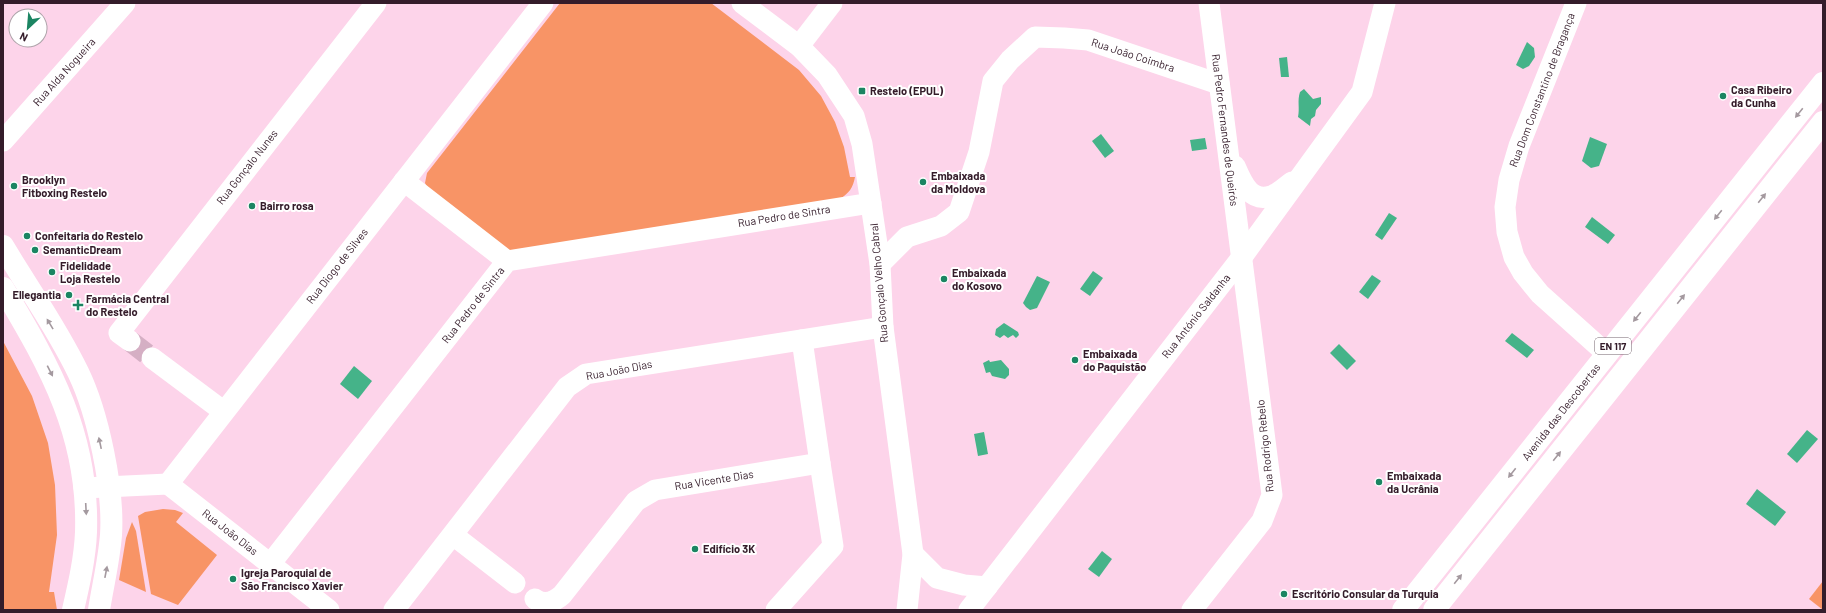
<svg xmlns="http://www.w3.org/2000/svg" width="1826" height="613" font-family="Barlow,sans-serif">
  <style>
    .green { fill: #f89466 }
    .water { fill: #45b389 }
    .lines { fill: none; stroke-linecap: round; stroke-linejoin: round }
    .minor-tunnel { stroke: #d5afc4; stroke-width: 21; stroke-dasharray: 21 10; stroke-linecap: butt }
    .minor { stroke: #fff; stroke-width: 21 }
    .major { stroke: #fff; stroke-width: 22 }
    .oneway { fill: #a4999f }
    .poi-dot { fill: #1b8562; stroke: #fff; stroke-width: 1.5 }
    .labels { text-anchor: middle; stroke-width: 4; stroke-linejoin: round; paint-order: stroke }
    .shield { fill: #fff; stroke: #71606a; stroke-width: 1 }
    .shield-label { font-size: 10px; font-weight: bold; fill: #341c2a }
    .street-label { font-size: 11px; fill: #341c2a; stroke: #fff }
    .poi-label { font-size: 11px; font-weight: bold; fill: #341c2a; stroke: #fff; text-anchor: start }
  </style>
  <rect width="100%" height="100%" fill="#fdd4ea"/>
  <!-- green -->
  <g class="green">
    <path d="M560,3h151l88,67 22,26 14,26 9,25 6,30h5c-2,11 -6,16 -15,22l-328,52 -14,-6 -69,-54 -4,-8 2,-10z"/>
    <path d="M3,341l29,55 16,47 7,42 2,50 -8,57h5l3,18h-54z"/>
    <path d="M163,509l12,1 8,3 -7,9 41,33 -39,50 -27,-11 -13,-78 7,-4z"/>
    <path d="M132,522l4,9 10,61 -27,-12 7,-42z"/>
    <path d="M1823,581v29l-14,-11z"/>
  </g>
  <!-- water -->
  <g class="water">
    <path d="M1527,42l7,6 1,9 -6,9 -6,3 -7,-4z"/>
    <path d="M1287,57l2,20h-8l-2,-19z"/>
    <path d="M1304,89l9,10 8,-2v7l-5,6 -1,6 -4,3 -1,7 -12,-9c2,-9 -1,-16 2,-25z"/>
    <path d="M1101,134l13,17 -9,7 -13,-17z"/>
    <path d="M1590,137l17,7 -8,22 -8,2 -9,-7z"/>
    <path d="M1205,138l2,11 -15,2 -2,-11z"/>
    <path d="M1389,213l8,5 -15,22 -7,-5z"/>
    <path d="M1592,217l23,18 -7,9 -23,-17z"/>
    <path d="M1093,271l10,7 -13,18 -10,-7z"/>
    <path d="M1372,275l9,6 -13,18 -9,-7z"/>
    <path d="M1037,276l13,6 -13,26 -7,2 -4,-3 -3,-4z"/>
    <path d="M1004,323l14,9 1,3 -3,3 -3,-3 -5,3 -4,-3 -4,3 -5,-3 1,-6z"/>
    <path d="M1512,333l22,17 -7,8 -22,-17z"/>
    <path d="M1339,344l17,17 -9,9 -17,-17z"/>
    <path d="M989,360l1,2 11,-2 8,9v6l-4,4 -13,-3 -2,-4 -4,1 -3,-10z"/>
    <path d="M354,366l18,15 -14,18 -18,-15z"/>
    <path d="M1807,430l11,9 -21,24 -10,-9z"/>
    <path d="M984,432l4,22 -10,2 -4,-22z"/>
    <path d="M1757,489l29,23 -11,14 -29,-22z"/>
    <path d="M1102,551l10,8 -13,18 -11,-8z"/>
  </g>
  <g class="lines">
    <!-- minor-tunnel -->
    <path class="minor-tunnel" d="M130,341l22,17"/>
    <!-- minor -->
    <g class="minor">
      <path d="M742,3l57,43 28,29 27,41 8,28 18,120 3,63 30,227 -6,56"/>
      <path d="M1576,3l-57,143 -10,34 -4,27 2,25 7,25 9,16 17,21 67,60"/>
      <path d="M799,46l33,-43"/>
      <path d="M3,141l122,-138"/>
      <path d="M1235,166c7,16 15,37 36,30 7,-2 15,-10 21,-14"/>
      <path d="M404,181l103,80"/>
      <path d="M880,264l27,-27 34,-11 18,-14 20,-60 14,-71 17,-21 25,-23 29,1 24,2 131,44"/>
      <path d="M130,341l-11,-8 257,-330"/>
      <path d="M152,358l71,53"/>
      <path d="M168,484l375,-481"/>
      <path d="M168,484l161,126"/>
      <path d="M84,488l84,-4"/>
      <path d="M453,535l62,48"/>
      <path d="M913,554l24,24 27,7 23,2"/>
      <path d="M271,563l236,-302 364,-58"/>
      <path d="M535,599c9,7 19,3 27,-4l74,-94 19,-11 165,-27 -18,-123"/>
      <path d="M394,610l173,-223 19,-13 297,-47"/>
      <path d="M776,610l57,-64 -13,-83"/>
      <path d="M969,610l273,-353 120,-165 23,-89"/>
      <path d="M1192,610l70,-89 10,-26 -63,-492"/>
    </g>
    <!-- major -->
    <g class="major">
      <path d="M3,246c25,42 54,82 75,126 20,41 36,117 33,163 -2,25 -8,50 -12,75"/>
      <path d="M3,288c48,80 86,148 83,244 -1,26 -7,52 -13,78"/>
      <path d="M1403,610l420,-527"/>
      <path d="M1434,610l389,-488"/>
    </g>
  </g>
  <!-- one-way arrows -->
  <defs><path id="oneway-solid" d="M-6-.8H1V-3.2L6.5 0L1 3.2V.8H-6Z"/></defs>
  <g class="oneway">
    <use href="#oneway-solid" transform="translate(1799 113) rotate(129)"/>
    <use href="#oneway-solid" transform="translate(1762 198) rotate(-51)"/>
    <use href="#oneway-solid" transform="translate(1718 215) rotate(129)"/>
    <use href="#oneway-solid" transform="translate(1681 299) rotate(-51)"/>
    <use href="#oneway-solid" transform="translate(1637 317) rotate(129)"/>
    <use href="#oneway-solid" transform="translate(50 324) rotate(-121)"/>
    <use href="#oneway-solid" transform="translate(50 371) rotate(63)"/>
    <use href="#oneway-solid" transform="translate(100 443) rotate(-102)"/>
    <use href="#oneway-solid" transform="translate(1557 456) rotate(-51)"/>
    <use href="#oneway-solid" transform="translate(1512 473) rotate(128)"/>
    <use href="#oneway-solid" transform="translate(86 509) rotate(87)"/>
    <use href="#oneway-solid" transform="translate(106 572) rotate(-79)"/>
    <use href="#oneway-solid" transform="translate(1458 579) rotate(-51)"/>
  </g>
  <!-- markers -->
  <g class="poi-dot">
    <rect x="858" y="87" width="8" height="8" rx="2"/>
    <circle cx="1723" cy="96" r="4"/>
    <circle cx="923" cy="182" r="4"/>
    <circle cx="14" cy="186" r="4"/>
    <circle cx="252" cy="206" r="4"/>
    <circle cx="27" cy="236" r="4"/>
    <circle cx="35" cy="250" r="4"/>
    <circle cx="52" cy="272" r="4"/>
    <circle cx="944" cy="279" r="4"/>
    <circle cx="69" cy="295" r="4"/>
    <path d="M76 299h4v4h4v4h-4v4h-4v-4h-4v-4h4z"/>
    <circle cx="1075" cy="360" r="4"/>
    <circle cx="1379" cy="482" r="4"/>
    <circle cx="695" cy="549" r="4"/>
    <circle cx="233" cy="579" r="4"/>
    <circle cx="1284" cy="594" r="4"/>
  </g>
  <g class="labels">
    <!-- shield labels -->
    <rect class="shield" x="1595" y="338" width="36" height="16" rx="3"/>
    <g class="shield-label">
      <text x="1613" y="350">EN 117</text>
    </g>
    <!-- street labels -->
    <g class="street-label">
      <text transform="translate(1133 55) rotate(18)" y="4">Rua João Coimbra</text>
      <text transform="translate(64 72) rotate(-48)" y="4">Rua Alda Nogueira</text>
      <text transform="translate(1542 90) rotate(-69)" y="4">Rua Dom Constantino de Bragança</text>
      <text transform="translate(1225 130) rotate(83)" y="4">Rua Pedro Fernandes de Queirós</text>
      <text transform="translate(247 167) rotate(-52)" y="4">Rua Gonçalo Nunes</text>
      <text transform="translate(784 216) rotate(-9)" y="4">Rua Pedro de Sintra</text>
      <text transform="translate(337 266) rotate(-52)" y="4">Rua Diogo de Silves</text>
      <text transform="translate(879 283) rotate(-95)" y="4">Rua Gonçalo Velho Cabral</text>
      <text transform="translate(473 305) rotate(-52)" y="4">Rua Pedro de Sintra</text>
      <text transform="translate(1196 316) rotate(-52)" y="4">Rua António Saldanha</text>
      <text transform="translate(619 370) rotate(-11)" y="4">Rua João Dias</text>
      <text transform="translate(1561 412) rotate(-52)" y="4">Avenida das Descobertas</text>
      <text transform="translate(1265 446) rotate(-96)" y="4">Rua Rodrigo Rebelo</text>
      <text transform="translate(714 480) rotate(-9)" y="4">Rua Vicente Dias</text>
      <text transform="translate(230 532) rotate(38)" y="4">Rua João Dias</text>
    </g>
    <!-- poi labels -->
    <g class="poi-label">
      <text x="1731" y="94">Casa Ribeiro<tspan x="1731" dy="13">da Cunha</tspan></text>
      <text x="870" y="95">Restelo (EPUL)</text>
      <text x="931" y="180">Embaixada<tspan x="931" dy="13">da Moldova</tspan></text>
      <text x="22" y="184">Brooklyn<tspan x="22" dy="13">Fitboxing Restelo</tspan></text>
      <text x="260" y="210">Bairro rosa</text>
      <text x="35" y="240">Confeitaria do Restelo</text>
      <text x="43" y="254">SemanticDream</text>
      <text x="60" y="270">Fidelidade<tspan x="60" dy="13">Loja Restelo</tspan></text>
      <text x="952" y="277">Embaixada<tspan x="952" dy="13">do Kosovo</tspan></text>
      <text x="61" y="299" text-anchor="end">Ellegantia</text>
      <text x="86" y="303">Farmácia Central<tspan x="86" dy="13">do Restelo</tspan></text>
      <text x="1083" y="358">Embaixada<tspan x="1083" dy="13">do Paquistão</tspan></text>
      <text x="1387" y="480">Embaixada<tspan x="1387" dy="13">da Ucrânia</tspan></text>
      <text x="703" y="553">Edifício 3K</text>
      <text x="241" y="577">Igreja Paroquial de<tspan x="241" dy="13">São Francisco Xavier</tspan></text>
      <text x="1292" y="598">Escritório Consular da Turquia</text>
    </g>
  </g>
  <!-- border -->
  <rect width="1826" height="613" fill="none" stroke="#341c2a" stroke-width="8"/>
  <!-- north arrow -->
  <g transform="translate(28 28) rotate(206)"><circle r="19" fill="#ffffff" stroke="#aea4aa"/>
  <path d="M0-3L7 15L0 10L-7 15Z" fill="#1b8562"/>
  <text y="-6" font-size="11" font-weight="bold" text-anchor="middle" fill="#341c2a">N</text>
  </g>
</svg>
